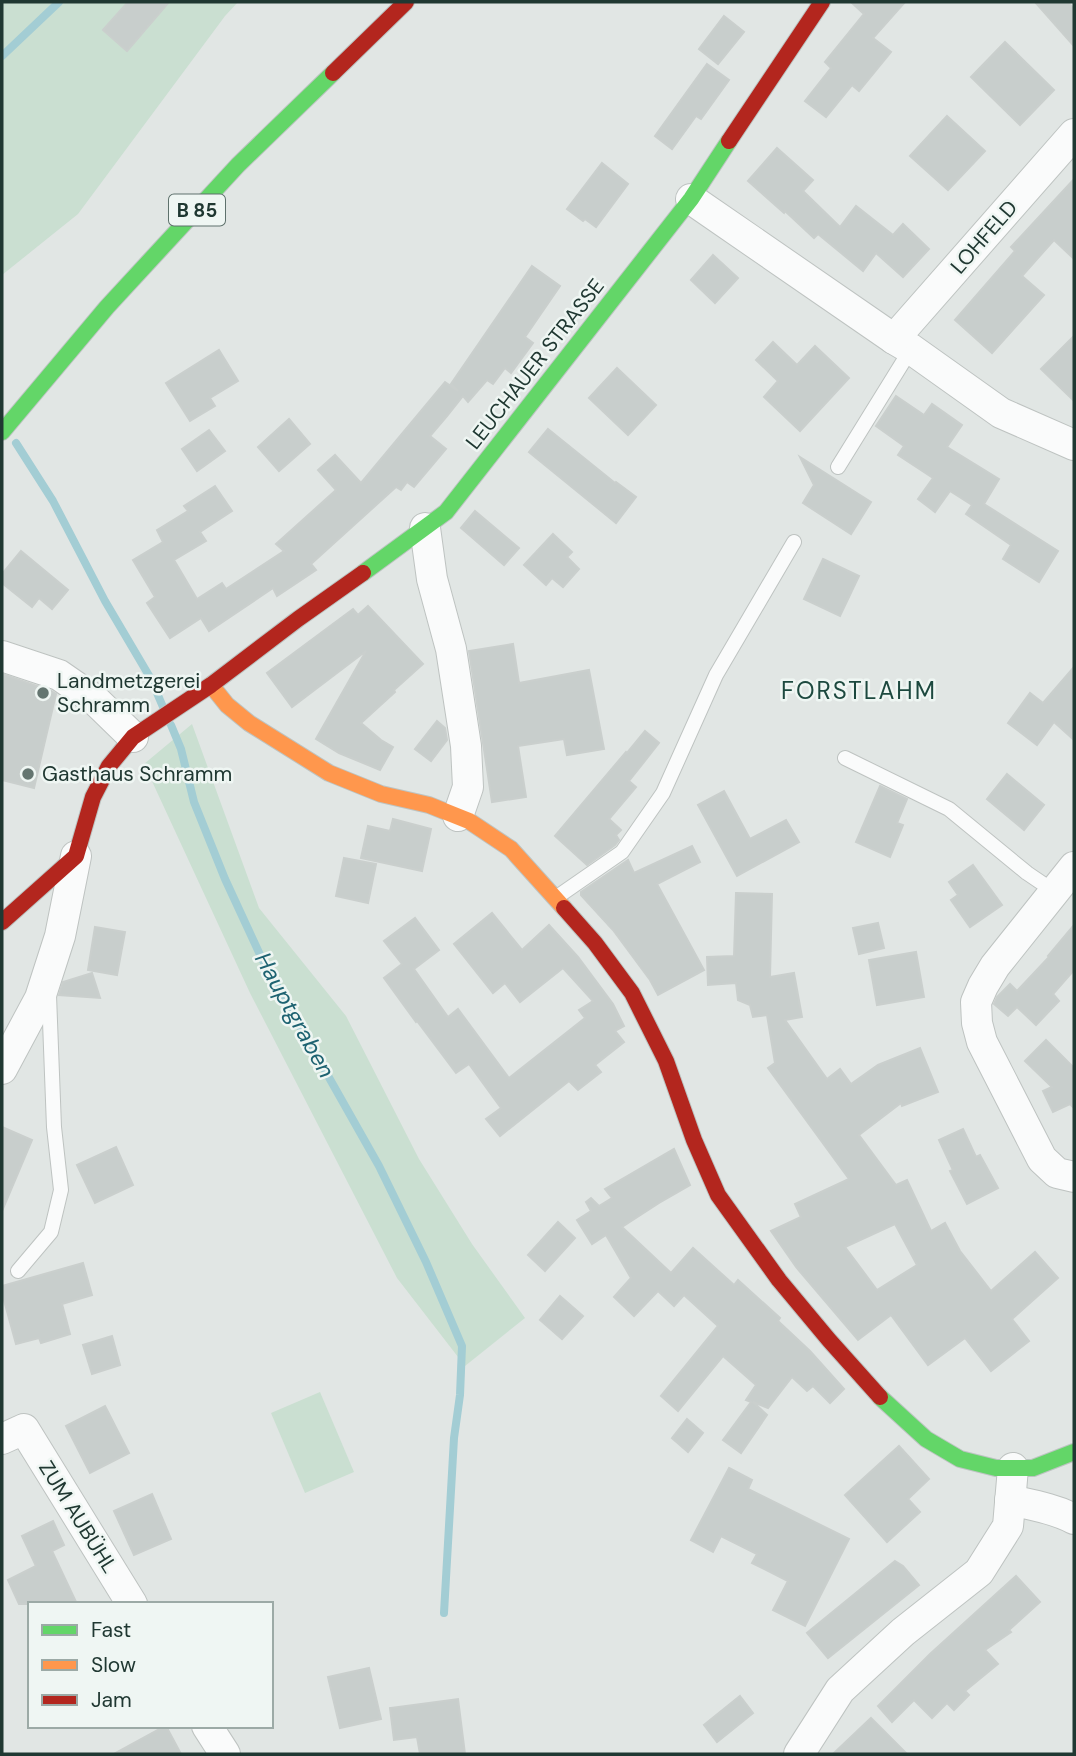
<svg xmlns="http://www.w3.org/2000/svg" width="1076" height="1756" font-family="'DM Sans',sans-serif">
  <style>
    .green { fill: #cadfd1 }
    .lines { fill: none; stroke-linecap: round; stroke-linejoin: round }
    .stream { stroke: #a3cdd4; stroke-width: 8 }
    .building { fill: #c8cecc; stroke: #cacfcd; stroke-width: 2; fill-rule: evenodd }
    .lane-casing { stroke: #bec3c1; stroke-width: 16 }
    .street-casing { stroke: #bec3c1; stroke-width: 32 }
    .fast-casing { stroke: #bdc4c2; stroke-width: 18 }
    .slow-casing { stroke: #bdc4c2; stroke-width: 18 }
    .jam-casing { stroke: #bdc4c2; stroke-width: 18 }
    .lane { stroke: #fafbfb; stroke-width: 14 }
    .street { stroke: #fafbfb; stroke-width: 30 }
    .fast { stroke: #63d668; stroke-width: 16 }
    .slow { stroke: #ff974d; stroke-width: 16 }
    .jam { stroke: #b3261e; stroke-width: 16 }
    .poi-dot { fill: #647570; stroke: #eff6f3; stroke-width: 2.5 }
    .labels { text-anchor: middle; stroke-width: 5; stroke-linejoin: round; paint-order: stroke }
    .shield { fill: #eff6f3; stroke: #5e716c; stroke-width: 2 }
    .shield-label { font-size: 19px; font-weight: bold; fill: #203832 }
    .street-label { font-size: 21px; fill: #203832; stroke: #eff6f3 }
    .poi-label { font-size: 21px; fill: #203832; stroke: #eff6f3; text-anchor: start }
    .water-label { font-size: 23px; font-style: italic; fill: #1d6271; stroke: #eff6f3 }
    .quarter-label { font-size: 24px; letter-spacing: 2px; fill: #1d493f; stroke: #eff6f3 }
  </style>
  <rect width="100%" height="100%" fill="#e1e6e4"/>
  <!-- green -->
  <g class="green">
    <path d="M2,2h236l-13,14 -147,198 -76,61z"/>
    <path d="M192,724l67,184 87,108 73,143 53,85 53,74 -60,48 -68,-88 -147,-285 -106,-229z"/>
    <path d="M320,1392l34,80 -49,21 -34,-80z"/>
  </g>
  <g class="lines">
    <!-- stream -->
    <g class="stream">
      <path d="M2,56l57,-54"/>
      <path d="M16,443l37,58 52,100 46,78 12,28"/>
      <path d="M171,725l10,24 13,53 31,77 37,80 117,207 47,96 36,84 -2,49 -6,43 -10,175"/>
    </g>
  </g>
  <!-- building -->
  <g class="building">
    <path d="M128,2h41l-42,49 -24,-21z"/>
    <path d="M851,2h54l-32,36 18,14 -32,39 -7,-6 -26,32 -21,-16 26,-33 -6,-6 39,-48z"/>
    <path d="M1035,2h33l6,7v37z"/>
    <path d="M724,16l20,16 -26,32 -19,-15z"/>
    <path d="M1005,42l49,48 -34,35 -49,-48z"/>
    <path d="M707,64l22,16 -28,39 -5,-3 -24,33 -17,-13z"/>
    <path d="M947,116l38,35 -37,39 -38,-34z"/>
    <path d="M777,148l36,32 -10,11 37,36 16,-21 37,29 10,-11 26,25 -26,28 -27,-24 -13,18 -45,-37 -4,4 -29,-27 -1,2 -36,-32z"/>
    <path d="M602,163l26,21 -32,43 -11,-8 -2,2 -16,-12z"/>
    <path d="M1074,179v80l-20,-19 -32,36 22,19 -52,58 -37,-33 60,-69 -4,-4z"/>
    <path d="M713,255l25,23 -23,25 -24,-23z"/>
    <path d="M532,266l28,20 -35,51 8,6 -22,30 -6,-5 -12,16 -6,-4 -19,22 -5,-6 -16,20 -17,20 16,13 -32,38 -7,-5 -6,8 -5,-3 -85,77 5,6 -39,26 -4,-8 -64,43 -8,-13 -31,20 -23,-35 8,-6 -22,-37 30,-18 -6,-12 31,-19 -4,-5 31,-20 17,25 -32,21 6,9 -32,19 23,39 25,-16 4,6 58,-38 -8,-7 60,-54 -18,-20 17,-15 26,28 84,-101 13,9 -7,-7z"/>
    <path d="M1074,336v65l-33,-32z"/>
    <path d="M773,342l24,23 18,-19 34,32 -49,53 -36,-34 14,-16 -22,-21z"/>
    <path d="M219,350l19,31 -28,17 5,8 -25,15 -24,-38z"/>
    <path d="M617,368l39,37 -28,30 -39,-37z"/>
    <path d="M896,396l28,19 8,-11 30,21 -15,22 52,32 -15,25 74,47 -19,31 -36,-23 8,-14 -45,-31 6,-9 -22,-14 -15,21 -17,-13 15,-21 -35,-23 6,-9 -28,-20z"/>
    <path d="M289,419l21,25 -31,27 -21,-24z"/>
    <path d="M548,429l67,54 1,-1 20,15 -20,26 -87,-71z"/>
    <path d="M209,430l16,21 -28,20 -15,-22z"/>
    <path d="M800,457l71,45 -20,32 -48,-31 11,-18z"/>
    <path d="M475,511l44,37 -15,17 -43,-37z"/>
    <path d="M553,534l19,18 -5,5 12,12 -16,18 -11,-9 -6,7 -22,-20z"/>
    <path d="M21,551l47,39 -16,19 -13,-11 -7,9 -30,-24v-9z"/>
    <path d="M823,559l36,17 -19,40 -36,-17z"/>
    <path d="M368,606l55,58 -29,26 1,2 -34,31 20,17 12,7 -13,23 -41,-17 -23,-14 50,-88 -74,56 -25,-34 86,-64 5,6z"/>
    <path d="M513,644l6,39 70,-13 15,79 -37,6 -3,-16 -46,7 8,51 -34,5 -23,-151z"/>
    <path d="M1074,667v73l-20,-18 -17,23 -29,-22 22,-30 13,10z"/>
    <path d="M2,674l49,17 5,3 -22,94 -32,-8z"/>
    <path d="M437,721l8,7 2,12 -16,21 -16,-12z"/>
    <path d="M645,731l14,12 -30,38 7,6 -27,32 12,11 -5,5 3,5 -4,5 -28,20 -32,-29 71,-84 1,1z"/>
    <path d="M1007,774l37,31 -20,25 -37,-31z"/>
    <path d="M880,786l27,13 -10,24 6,2 -13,32 -34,-15z"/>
    <path d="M724,791l26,48 36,-19 13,22 -62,34 -39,-71z"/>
    <path d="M393,819l38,10 -9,42 -61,-13 7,-32 22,5z"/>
    <path d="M692,846l8,16 -43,22 47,86 -46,25 -8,-15 -37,-50 -32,-35v-3l47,-32 6,13z"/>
    <path d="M344,858l32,6 -8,39 -32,-7z"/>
    <path d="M973,865l29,40 -32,22 -19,-27 7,-5 -9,-13z"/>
    <path d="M736,893l36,1 -2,83 24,-4 8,44 -17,3 42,59 13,-10 11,15 27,-19 42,-17 18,44 -36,14 -1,-3 -42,32 37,50 11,-5 24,51 14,-8 15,28 31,40 44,-39 23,26 -46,41 17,22 -38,30 -26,-33 -37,27 -37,-50 -33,25 -62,-73 -25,-36 30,-14 -6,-13 54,-25 -81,-111 7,-5 -8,-48 -14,2 -3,-12 -12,-5 -2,-17 -28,2 -1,-28 27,-1zM895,1224l22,41 -40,25 -32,-43z"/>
    <path d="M492,913l30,37 27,-25 29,32 35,47 11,22 -9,5 9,11 -29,23 6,7 -23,18 -9,-9 -69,55 -14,-17 15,-11 -32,-44 -13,9 -39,-52 -1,1 -32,-44 18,-14 -18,-23 31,-23 24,32 -25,19 34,48 10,-8 51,69 76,-60 -6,-8 14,-9 -30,-33 -43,34 -15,-19 -12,10 -39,-49z"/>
    <path d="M878,923l6,25 -25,6 -6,-26z"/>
    <path d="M1074,925v45l-21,24 6,7 -23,24 -19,-18 -9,9 -14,-12 3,-7 13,-13 7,7 32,-34 -1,-1z"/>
    <path d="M95,927l30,5 -8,43 -29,-5z"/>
    <path d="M916,952l8,45 -47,8 -8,-45z"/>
    <path d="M92,973l8,25 -41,-3 4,-13z"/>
    <path d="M1046,1040l28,28v40l-4,-4 -17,8 -10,-21 9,-4 -27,-26z"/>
    <path d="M2,1127l30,13 -30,71z"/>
    <path d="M963,1129l13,28 4,-2 18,33 -31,16 -17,-33 3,-1 -14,-30z"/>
    <path d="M116,1147l17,38 -38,18 -18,-38z"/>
    <path d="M674,1149l16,36 -31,18 -37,24 49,46 22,-25 41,37 4,-5 42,38 -2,3 32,30 34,38 -14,14 -17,-17 -6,5 -15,-14 -24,31 -15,-6 14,13 -26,38 -18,-13 28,-38 -5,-2 10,-15 -33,-29 -45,55 -17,-15 57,-70 -34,-31 -10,11 -16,-15 -24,25 -20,-19 17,-19 -25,-43 -14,9 -15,-24 14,-9 -5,-9 5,-4 8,8 13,-8 -7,-9z"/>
    <path d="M558,1222l17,16 -30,33 -17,-16z"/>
    <path d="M83,1263l9,32 -30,9 8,30 -29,9 -2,-5 -23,6 -14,-51v-7z"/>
    <path d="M560,1296l23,20 -21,23 -22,-19z"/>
    <path d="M112,1336l8,29 -28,9 -9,-29z"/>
    <path d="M105,1406l24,47 -39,20 -24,-47z"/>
    <path d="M687,1419l16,14 -15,19 -16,-14z"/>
    <path d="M899,1446l30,33 -21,20 12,13 -33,30 -42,-47z"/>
    <path d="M729,1468l23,12 -4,9 101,50 -44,87 -32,-16 15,-29 -36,-18 5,-9 -36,-18 -8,16 -22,-12z"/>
    <path d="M152,1494l19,45 -37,16 -20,-44z"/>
    <path d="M53,1521l11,24 -12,6 25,53h-58l-11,-24 28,-14 -14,-30z"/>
    <path d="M895,1561l8,5 16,19 -91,73 -21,-25z"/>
    <path d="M1016,1576l24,26 -31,28 2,2 -26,18 13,14 -33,27 4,4 -15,15 -7,-7 -15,15 -18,-18 -22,22 -14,-16 52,-52z"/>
    <path d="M369,1668l12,51 -41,9 -12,-51z"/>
    <path d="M740,1696l13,17 -36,29 -13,-17z"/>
    <path d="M458,1699l7,55h-45l-3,-17 -23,3 -4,-32z"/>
    <path d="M871,1718l36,36h-74z"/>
    <path d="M166,1726l15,28h-67l51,-28z"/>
  </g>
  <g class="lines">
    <defs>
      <g id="lane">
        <path d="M838,467l73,-118"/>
        <path d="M845,758l104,51 78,64 28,19"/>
        <path d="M557,897l65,-45 41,-59 53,-118 78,-133"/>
        <path d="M18,1271l33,-39 10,-42 -7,-63 -5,-132"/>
      </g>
      <g id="street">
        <path d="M691,199l203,140 17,10 90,64 73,32"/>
        <path d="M894,339l180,-205"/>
        <path d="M425,528l7,51 19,70 15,97 2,41 -10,29"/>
        <path d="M2,656l57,19 36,25 38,37"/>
        <path d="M1074,867l-79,99 -12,20 -7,16 1,21 5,19 60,117 15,14 17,4"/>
        <path d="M2,1069l38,-71 20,-62 16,-80"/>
        <path d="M2,1439l22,-10 108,175"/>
        <path d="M1010,1500c22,5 45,9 64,19"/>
        <path d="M207,1726l18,28"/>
        <path d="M799,1754l41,-64 63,-58 76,-60 29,-46 5,-58"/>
      </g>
      <g id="fast">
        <path d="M2,432l105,-125 131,-142 95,-92"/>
        <path d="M363,573l83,-61 245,-313 38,-58"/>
        <path d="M880,1397l46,42 34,20 36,9h37l41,-16"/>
      </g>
      <path id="slow" d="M211,685l16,20 22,18 80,50 52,21 48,11 40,16 42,28 53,59"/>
      <g id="jam">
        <path d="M333,73l73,-71"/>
        <path d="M729,141l93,-139"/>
        <path d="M564,908l31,35 37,50 34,68 28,79 24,55 61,85 50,60 51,57"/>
        <path d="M2,922l74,-66 17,-59 16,-31 24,-29 78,-52 87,-66 65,-46"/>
      </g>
    </defs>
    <!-- lane casing -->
    <use href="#lane" class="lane-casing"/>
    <!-- street casing -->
    <use href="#street" class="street-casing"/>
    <!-- fast casing -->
    <use href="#fast" class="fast-casing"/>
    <!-- slow casing -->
    <use href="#slow" class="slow-casing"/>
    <!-- jam casing -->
    <use href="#jam" class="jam-casing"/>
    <!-- lane -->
    <use href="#lane" class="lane"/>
    <!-- street -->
    <use href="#street" class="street"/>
    <!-- fast -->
    <use href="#fast" class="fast"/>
    <!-- slow -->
    <use href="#slow" class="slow"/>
    <!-- jam -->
    <use href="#jam" class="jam"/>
  </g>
  <!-- markers -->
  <g class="poi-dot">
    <circle cx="43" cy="693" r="7"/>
    <circle cx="28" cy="774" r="7"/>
  </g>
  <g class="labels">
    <!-- shield labels -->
    <rect class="shield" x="169" y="194.5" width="56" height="31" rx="5"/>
    <g class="shield-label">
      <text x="197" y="217">B 85</text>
    </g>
    <!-- street labels -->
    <g class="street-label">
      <text transform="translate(984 237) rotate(-49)" y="7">LOHFELD</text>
      <text transform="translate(535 364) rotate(-52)" y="7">LEUCHAUER STRASSE</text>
      <text transform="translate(78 1517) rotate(58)" y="7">ZUM AUBÜHL</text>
    </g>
    <!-- poi labels -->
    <g class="poi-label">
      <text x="57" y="688">Landmetzgerei<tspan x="57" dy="24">Schramm</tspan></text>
      <text x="42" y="781">Gasthaus Schramm</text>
    </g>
    <!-- water labels -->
    <g class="water-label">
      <text transform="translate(295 1015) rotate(61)" y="8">Hauptgraben</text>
    </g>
    <!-- quarter labels -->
    <g class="quarter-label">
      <text x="859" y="699">FORSTLAHM</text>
    </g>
  </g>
  <!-- border -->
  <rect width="1076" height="1756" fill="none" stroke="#203832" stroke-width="7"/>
  <!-- legend -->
  <rect x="28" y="1602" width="245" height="126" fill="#eff6f3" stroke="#9caaa6" stroke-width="2"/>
  <rect x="42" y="1625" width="35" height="10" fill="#63d668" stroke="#9caaa6" stroke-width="2"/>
  <text x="91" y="1637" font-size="21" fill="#203832">Fast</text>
  <rect x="42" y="1660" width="35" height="10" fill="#ff974d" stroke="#9caaa6" stroke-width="2"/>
  <text x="91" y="1672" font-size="21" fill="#203832">Slow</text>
  <rect x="42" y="1695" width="35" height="10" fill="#b3261e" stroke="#9caaa6" stroke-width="2"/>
  <text x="91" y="1707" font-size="21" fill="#203832">Jam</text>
</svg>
